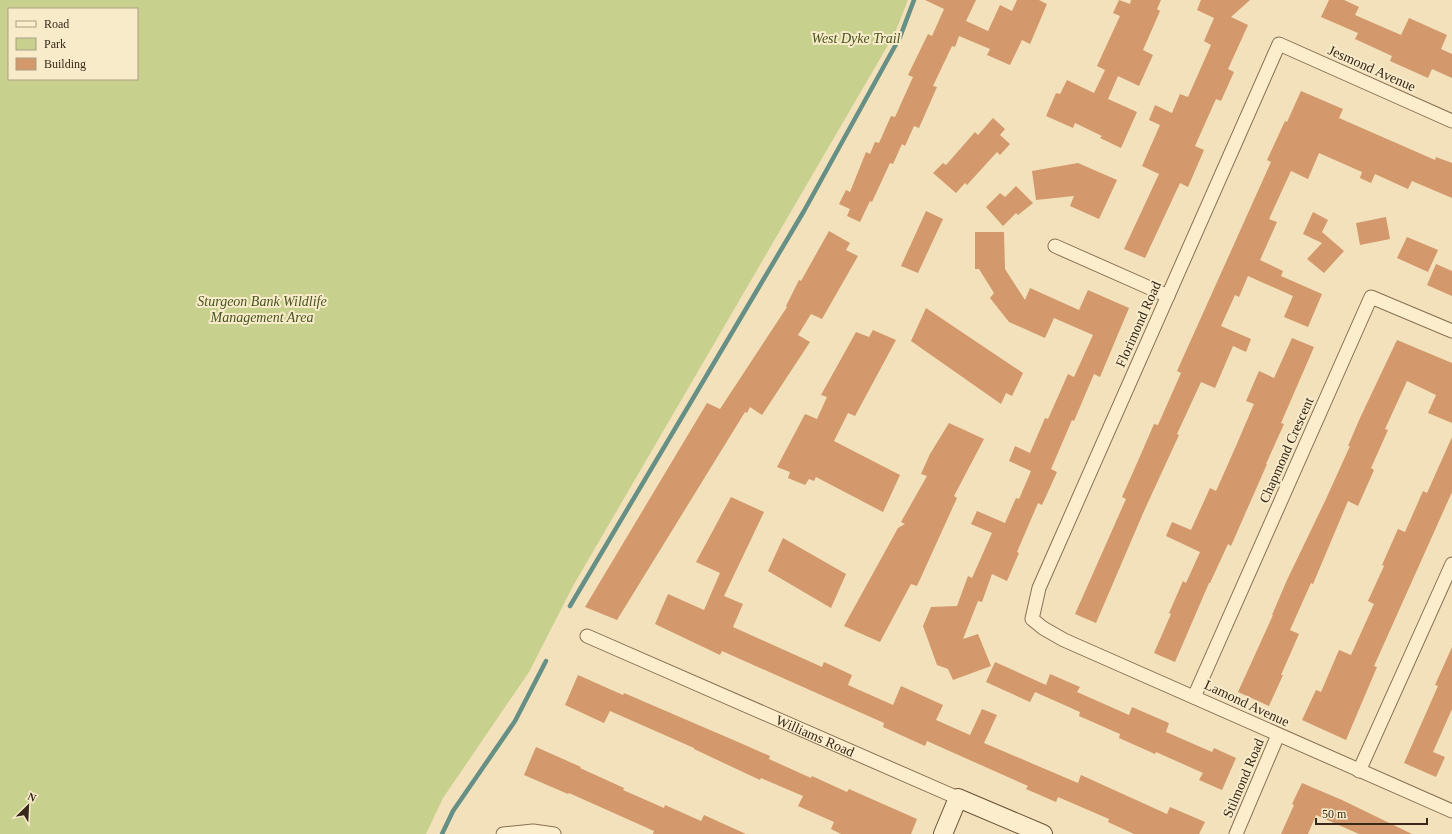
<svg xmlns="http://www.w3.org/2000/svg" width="1452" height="834" font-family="Georgia,serif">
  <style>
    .green { fill: #c8d08d; fill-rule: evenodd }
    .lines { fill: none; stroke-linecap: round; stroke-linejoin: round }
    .stream { stroke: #668f85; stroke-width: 4.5 }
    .building { fill: #d3986c }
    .street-casing { stroke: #897053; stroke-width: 15 }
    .secondary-casing { stroke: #6b5136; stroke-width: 20 }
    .street { stroke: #fceecd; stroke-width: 13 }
    .secondary { stroke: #fceecd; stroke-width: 18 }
    .labels { text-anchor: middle; stroke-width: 4; stroke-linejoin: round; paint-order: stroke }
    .park-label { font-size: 14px; font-style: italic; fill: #47551e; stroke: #f8ebca }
    .street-label { font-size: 14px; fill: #372819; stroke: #f8ebca }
  </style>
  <rect width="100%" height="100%" fill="#f2e1ba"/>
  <!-- green -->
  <path class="green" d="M0,0h908l-13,33 -322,553 -44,86 -86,126 -17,36h-426zM9,9h128v70h-128z"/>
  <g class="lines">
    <!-- stream -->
    <g class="stream">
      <path d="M570,606l234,-395 96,-174 14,-37"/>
      <path d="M442,834l11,-23 62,-90 31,-60"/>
    </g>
  </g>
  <!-- building -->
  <g class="building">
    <path d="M925,0h51l-10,21 22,10 12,-26 12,6 5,-11h22l8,4 -17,40 -8,-4 -12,25 -23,-10 3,-6 -31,-13 -4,11 -3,-1 -19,40 4,1 -18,41 -5,-2 -9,20 -3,-2 -9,20 -3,-1 -18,39 -2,-1 -10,21 -13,-6 3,-7 -11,-5 7,-14 4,2 16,-40 4,2 5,-12 4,1 12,-27 4,1 18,-40 -5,-2 20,-41 4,2 12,-27z"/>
    <path d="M1119,0l11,4 1,-4h30l-4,9 3,2 -17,39 10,5 -14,31 -21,-10 -10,23 29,13 -16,36 -21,-10 2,-2 -27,-13 -2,5 -27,-12 10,-23 4,1 7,-14 27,13 11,-23 -8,-4 23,-50 -7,-3z"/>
    <path d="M1201,0h49l-19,17 17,8 -20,44 6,3 -13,29 -5,-2 -21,47 9,4 -16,37 -8,-4 -35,75 -21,-9 35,-75 -17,-8 18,-41 -11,-5 6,-15 17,8 8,-19 8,3 23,-52 -7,-4 10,-23 -17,-8z"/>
    <path d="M1329,0h15l15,7 -4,8 46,20 8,-17 38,17 -6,14 11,5v24l-20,-9 -4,9 -38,-17 2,-5 -37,-17 3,-6 -37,-16z"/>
    <path d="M1301,91l42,18 -4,9 96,42 1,-3 16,6v35l-40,-17 -4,8 -33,-15 -4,9 -11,-5 2,-6 -43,-19 -11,26 -17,-8 -22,48 8,3 -17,38 23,11 -2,5 41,18 -14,33 -24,-10 9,-21 -45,-20 -9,21 -4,-2 -14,31 30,13 -5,13 -13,-6 -18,42 -14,-6 -24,52 2,1 -35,76 -48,112 -21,-9 51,-115 -4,-2 19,-43 13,-30 4,1 23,-52 -4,-2 94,-209 -4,-2 18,-39 2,1z"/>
    <path d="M993,118l12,11 -5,6 10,9 -10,11 -3,-3 -30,33 -2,-2 -9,10 -23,-20 10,-10 3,2 29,-33 3,3z"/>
    <path d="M1078,163l39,17 -18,39 -29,-13 4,-10 -38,4 -4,-29z"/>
    <path d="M1016,186l17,17 -15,12 -2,-2 -13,13 -17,-19 14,-14 5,4z"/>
    <path d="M926,211l17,8 -25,54 -17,-7z"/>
    <path d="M1313,212l15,8 -6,12 22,19 -20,22 -17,-14 15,-16 -19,-9z"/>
    <path d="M1386,217l4,22 -30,6 -4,-22z"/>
    <path d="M829,231l21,12 -4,7 12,6 -36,63 -11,-5 -13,21 12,7 -48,73 -12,-8 -3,6 -2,-1 -128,208 -32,-13 122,-204 13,6 67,-102 -1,-1 13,-26 2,1z"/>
    <path d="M975,232h29l1,37 20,31 5,-12 49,22 9,-20 41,18 -29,69 -6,-3 -20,47 -2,-1 -21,49 6,3 -15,33 -4,-2 -21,49 2,1 -12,28 -15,-7 -10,28 -4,-1 -15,38 15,-5 13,32 -38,14 -5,-11 -11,-4 -14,-39 8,-19 26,-1 11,-30 4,2 20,-45 -21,-9 6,-13 28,12 11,-25 3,1 12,-28 -22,-10 6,-15 15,7 15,-35 3,1 20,-45 6,3 19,-42 -39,-17 -9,20 -36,-16 -19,-24 4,-5 -15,-24h-4z"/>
    <path d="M1407,237l31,13 -10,22 -31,-14z"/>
    <path d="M1436,264l16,7v25l-25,-11z"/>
    <path d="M926,308l97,65 -11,23 -6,-3 -5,11 -90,-63z"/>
    <path d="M873,330l23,10 -41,76 -7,-3 -14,28 66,34 -17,37 -67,-35 -2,4 -5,-2 -4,6 -17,-7 2,-6 -13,-5 28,-53 12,5 10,-22 -6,-2 35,-63 13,5z"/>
    <path d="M1292,338l22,9 -33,76 3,1 -18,40h1l-36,82 -3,-2 -18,39h-1l-34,79 -21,-9 17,-39 -2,-1 14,-32 3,2 14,-31 -34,-16 6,-14 19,8 19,-42 6,3 20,-45 18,-42 -8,-3 13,-30 15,7z"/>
    <path d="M1397,340l55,23v60l-24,-10 8,-18 -29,-14 -22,48 3,1 -17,38 3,2 -16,36 -10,-5 -35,83 -2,-1 -21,47 9,4 -18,41h2l-14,31 -31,-14 35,-77h-1l15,-35 39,-81 24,-53h-2l12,-28z"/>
    <path d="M949,423l35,16 -30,57 3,2 -40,88 -6,-2 -31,58 -36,-16 54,-98 7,-4 -4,-2 26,-46 -6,-2 9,-20z"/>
    <path d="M1452,437v55l-78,174 3,1 -31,73 -44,-20 14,-30 5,2 18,-42 12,5 23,-51 -6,-3 16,-35 -2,-1 16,-36 7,3 18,-41 4,2z"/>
    <path d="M731,497l33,15 -40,84 19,8 -10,23 89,40 2,-5 28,13 -4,10 45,20 8,-19 42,19 -7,15 34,15 12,-26 15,6 -13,28 94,40 3,-8 86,39 3,-7 35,15 -6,12h-65l-26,-12 1,-3 -51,-22 -2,5 -30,-13 2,-3 -101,-45 -2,5 -42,-19 1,-4 -162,-72 -2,4 -65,-31 13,-30 36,16 16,-37 -24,-11z"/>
    <path d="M783,538l63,36 -15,34 -63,-37z"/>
    <path d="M1452,647v62l-19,43 12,5 -9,20 -32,-14 34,-77 -3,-1z"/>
    <path d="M995,662l51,23 4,-11 30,13 -3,5 52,23 3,-8 37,16 -3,9 46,20 2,-4 22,10 -14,32 -23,-10 4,-7 -47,-21 -1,2 -36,-16 1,-4 -41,-18 1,-4 -45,-20 -5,10 -44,-20z"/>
    <path d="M578,675l45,20 1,-2 114,49 32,14 -1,3 42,19 1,-2 35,16 2,-3 68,30 -6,15h-70l-10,-5 3,-7 -36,-16 5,-10 -42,-18 -1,2 -66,-31v-1l-84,-37 -6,12 -39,-18z"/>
    <path d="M536,747l45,20 -1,1 44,20 -1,2 41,18 1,-3 36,16 3,-6 42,19h-93l1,-3 -85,-38 -1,1 -44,-19z"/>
    <path d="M1302,783l40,17 70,34h-53l-43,-19 -8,19h-27l13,-29 -2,-1z"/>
  </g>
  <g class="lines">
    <defs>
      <g id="street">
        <path d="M1452,121l-173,-77 -240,544 -7,31 11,9 21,12 388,171"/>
        <path d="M1055,246l113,50"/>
        <path id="s1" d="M587,636l371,162"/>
        <path d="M1194,697l177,-400 81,34"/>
        <path d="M1359,771l93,-207"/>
        <path d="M503,834l30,-3 21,3"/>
        <path d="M1236,834l42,-99"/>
      </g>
      <path id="secondary" d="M943,834l15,-36 85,36"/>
    </defs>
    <!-- street casing -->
    <use href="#street" class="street-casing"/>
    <!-- secondary casing -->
    <use href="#secondary" class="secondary-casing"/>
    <!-- street -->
    <use href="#street" class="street"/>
    <!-- secondary -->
    <use href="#secondary" class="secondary"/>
  </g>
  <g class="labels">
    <!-- park labels -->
    <g class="park-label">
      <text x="856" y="43">West Dyke Trail</text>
      <text x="262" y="306">Sturgeon Bank Wildlife<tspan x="262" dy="16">Management Area</tspan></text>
    </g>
    <!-- street labels -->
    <g class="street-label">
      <text transform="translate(1372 68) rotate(24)" y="5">Jesmond Avenue</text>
      <text transform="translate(1138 324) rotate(-66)" y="5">Florimond Road</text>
      <text transform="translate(1286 450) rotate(-66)" y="5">Chapmond Crescent</text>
      <text transform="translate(1247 703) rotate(25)" y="5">Lamond Avenue</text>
      <text dy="5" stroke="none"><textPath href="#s1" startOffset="249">Williams Road</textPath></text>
      <text transform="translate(1243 778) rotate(-67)" y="5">Stilmond Road</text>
    </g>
  </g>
  <!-- legend -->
  <rect x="8" y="8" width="130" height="72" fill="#f8ebca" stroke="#ab9d83"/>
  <rect x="16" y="21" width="20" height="6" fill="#fceecd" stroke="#ab9d83"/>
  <text x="44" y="28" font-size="12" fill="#372819">Road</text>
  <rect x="16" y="38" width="20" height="12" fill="#c8d08d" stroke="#ab9d83"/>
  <text x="44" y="48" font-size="12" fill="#372819">Park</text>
  <rect x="16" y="58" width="20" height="12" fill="#d3986c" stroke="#ab9d83"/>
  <text x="44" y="68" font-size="12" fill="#372819">Building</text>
  <!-- north arrow -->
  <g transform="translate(28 806) rotate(24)" stroke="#f8ebca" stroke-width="3" paint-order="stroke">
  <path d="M0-3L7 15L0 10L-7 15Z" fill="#372819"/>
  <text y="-6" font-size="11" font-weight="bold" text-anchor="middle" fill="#372819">N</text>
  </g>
  <!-- scale -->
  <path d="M1316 818v6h111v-6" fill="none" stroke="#372819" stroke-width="2"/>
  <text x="1322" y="818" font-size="12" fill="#372819" stroke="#f8ebca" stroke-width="3" paint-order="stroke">50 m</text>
</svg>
